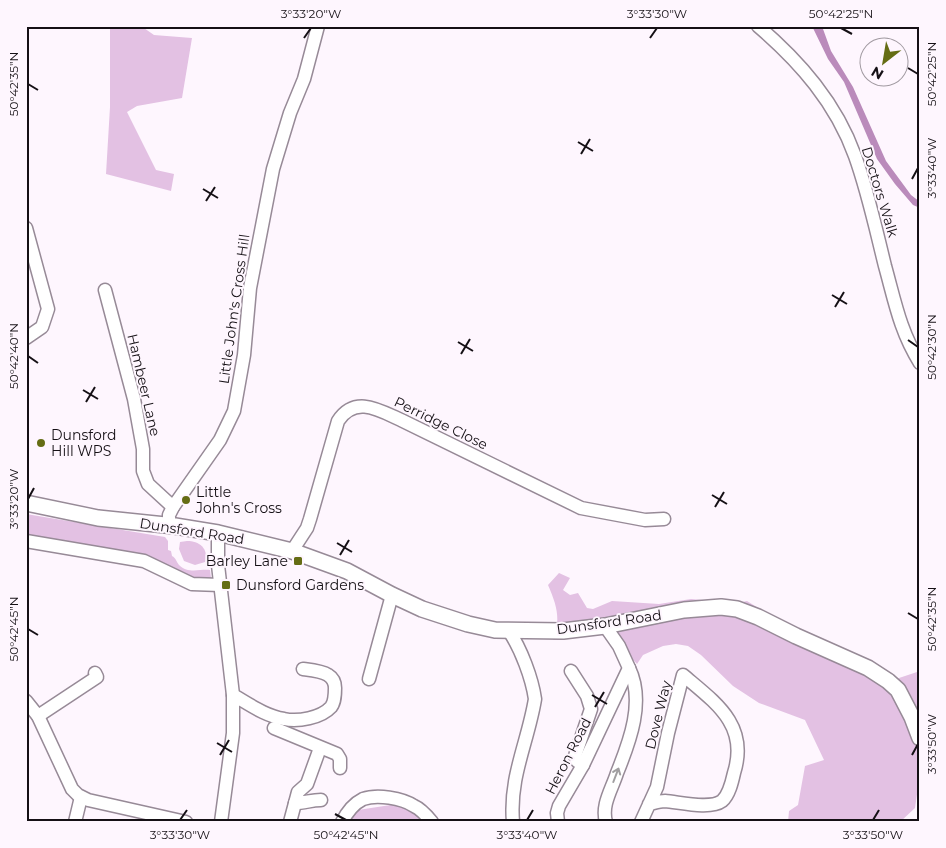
<svg xmlns="http://www.w3.org/2000/svg" width="946" height="848" font-family="Montserrat,sans-serif">
  <style>
    .green { fill: #e3c1e3 }
    .water { fill: #ba8bbb }
    .lines { fill: none; stroke-linecap: round; stroke-linejoin: round }
    .minor-casing { stroke: #978a97; stroke-width: 15 }
    .major-casing { stroke: #978a97; stroke-width: 18 }
    .minor { stroke: #fff; stroke-width: 12 }
    .major { stroke: #fff; stroke-width: 15 }
    .oneway { stroke: #a19fa1 }
    .ticks { fill: none; stroke: #151015; stroke-width: 2 }
    .poi-dot { fill: #656d14; stroke: #fef6fe; stroke-width: 2 }
    .labels { text-anchor: middle; stroke-width: 4; stroke-linejoin: round; paint-order: stroke }
    .street-label { font-size: 14px; fill: #151015; stroke: #fef6fe }
    .poi-label { font-size: 14px; fill: #151015; stroke: #fef6fe; text-anchor: start }
    .neatline { fill: none; stroke: #151015; stroke-width: 2 }
    .ticks-label { font-size: 12px; text-anchor: middle; fill: #151015 }
  </style>
  <rect width="100%" height="100%" fill="#fef6fe"/>
  <!-- green -->
  <g class="green">
    <path d="M110,26h31l13,9 38,3 -10,60 -45,8 -10,6 29,58 18,4 -3,17 -65,-17 4,-67z"/>
    <path d="M26,514l139,23 3,4v9l3,1 1,5c4,2 4,5 7,9 9,9 20,4 31,5l1,8 -2,4 -7,1 -49,-23 -27,-9 -100,-14z"/>
    <path d="M187,541c12,0 22,7 18,21l-10,3 -11,-4 -5,-12 1,-7z"/>
    <path d="M559,573l11,5 -7,12 7,5 8,-2 9,15 6,1 19,-8 47,3 32,-5 47,4 9,-2 141,87 11,-10 21,-7v103l-5,34 -15,14h-112l1,-11 9,-6 7,-39 19,-6 -19,-40 -46,-17 -26,-17 -32,-31 -13,-9 -12,-2 -13,2 -20,9 -6,9 -10,-11 -10,-22 -47,8 -17,1c8,-21 4,-34 -5,-55z"/>
    <path d="M397,804l13,4 15,14h-81l14,-12z"/>
  </g>
  <!-- water -->
  <path class="water" d="M812,26h9l2,3 8,22 22,36 33,74 25,34 9,7v6l-7,-3 -18,-21 -18,-25 -33,-77 -16,-23z"/>
  <g class="lines">
    <defs>
      <g id="minor">
        <path d="M758,26c42,36 78,77 97,130 13,36 21,74 30,110 10,36 15,65 35,97"/>
        <path d="M26,228l22,81 -6,18 -16,11"/>
        <path d="M105,290l29,109 9,50v22l5,13 25,23"/>
        <path d="M169,526v-11l4,-8 47,-67 14,-29 10,-56 6,-67 23,-119 17,-56 14,-34 14,-53"/>
        <path d="M218,533v32l15,130v38l-12,89"/>
        <path d="M26,541l118,20 48,23 28,1"/>
        <path d="M292,551l15,-23 3,-9 28,-98c17,-26 41,-11 63,-1l180,88 64,12 19,-1"/>
        <path d="M509,631c12,18 23,47 26,68 -7,43 -26,78 -22,123"/>
        <path d="M571,671l16,25 4,13 -16,47 2,5 6,4"/>
        <path d="M369,679l23,-84"/>
        <path d="M233,695c16,9 32,21 51,24 14,3 37,-1 47,-12 4,-5 4,-13 4,-19 0,-5 -2,-10 -7,-13 -6,-4 -17,-5 -25,-6"/>
        <path d="M26,701l12,15 34,73 6,6 10,5 98,22"/>
        <path d="M38,716l59,-39 -2,-4"/>
        <path d="M274,728l63,26 3,5v9"/>
        <path d="M295,803c10,0 16,-3 26,-3"/>
        <path d="M75,822l6,-25"/>
        <path d="M290,822l8,-30 9,-8 13,-36"/>
        <path d="M342,822c5,-10 11,-18 21,-23 14,-5 39,-1 51,7 7,3 13,10 18,16"/>
        <path d="M558,822l-1,-9 2,-7 24,-41 46,-97 -10,-22 -14,-20"/>
        <path d="M606,822c-5,-17 6,-33 11,-49 13,-32 28,-72 12,-105"/>
        <path d="M641,822l16,-35 11,-54 15,-58c33,28 66,50 51,98 -2,9 -5,22 -12,28 -12,9 -43,1 -57,0 -6,0 -11,2 -16,3"/>
      </g>
      <path id="major" d="M26,503l72,15 77,8 43,7 74,18 55,20 45,24 30,14 46,15 27,6 68,1 42,-5 79,-16 37,-3 16,2 21,8 38,19 72,32 20,13 10,9 14,27 8,21"/>
    </defs>
    <!-- minor casing -->
    <use href="#minor" class="minor-casing"/>
    <!-- major casing -->
    <use href="#major" class="major-casing"/>
    <!-- minor -->
    <use href="#minor" class="minor"/>
    <!-- major -->
    <use href="#major" class="major"/>
  </g>
  <!-- one-way arrows -->
  <defs><path id="oneway-shaft" d="M-6 0H5M1.5-3L5.5 0L1.5 3" fill="none" stroke-width="1.6" stroke-linecap="round" stroke-linejoin="round" transform="scale(1.25)"/></defs>
  <use class="oneway" href="#oneway-shaft" transform="translate(616 775) rotate(-69)"/>
  <!-- ticks -->
  <path class="ticks" d="M841,28l11,6M304,38l7,-10M650,38l7,-10M908,68l10,6M28,84l10,6M578,142l15,9M581,154l9,-15M912,179l6,-11M203,189l15,9M206,201l9,-14M832,295l15,9M835,307l9,-15M908,340l10,7M458,342l15,9M461,354l9,-15M28,356l10,7M83,390l15,9M86,402l9,-15M712,495l15,9M28,499l6,-11M715,507l9,-15M337,543l15,9M340,555l9,-15M908,613l10,6M28,629l10,6M592,695l15,9M595,707l9,-15M217,743l15,9M220,755l9,-15M912,755l6,-11M335,814l11,6M180,820l7,-10M527,820l6,-10M873,820l6,-10"/>
  <!-- markers -->
  <g class="poi-dot">
    <circle cx="41" cy="443" r="5"/>
    <circle cx="186" cy="500" r="5"/>
    <rect x="293" y="556" width="10" height="10" rx="2.5"/>
    <rect x="221" y="580" width="10" height="10" rx="2.5"/>
  </g>
  <g class="labels">
    <!-- street labels -->
    <g class="street-label">
      <text transform="translate(880 192) rotate(73)" y="5">Doctors Walk</text>
      <text transform="translate(234 309) rotate(-82)" y="5">Little John's Cross Hill</text>
      <text transform="translate(144 385) rotate(77)" y="5">Hambeer Lane</text>
      <text transform="translate(441 423) rotate(26)" y="5">Perridge Close</text>
      <text transform="translate(192 531) rotate(9)" y="5">Dunsford Road</text>
      <text transform="translate(609 622) rotate(-8)" y="5">Dunsford Road</text>
      <text transform="translate(658 715) rotate(-76)" y="5">Dove Way</text>
      <text transform="translate(568 756) rotate(-63)" y="5">Heron Road</text>
    </g>
    <!-- poi labels -->
    <g class="poi-label">
      <text x="51" y="440">Dunsford<tspan x="51" dy="16">Hill WPS</tspan></text>
      <text x="196" y="497">Little<tspan x="196" dy="16">John's Cross</tspan></text>
      <text x="288" y="566" text-anchor="end">Barley Lane</text>
      <text x="236" y="590">Dunsford Gardens</text>
    </g>
  </g>
  <!-- border -->
  <rect width="946" height="848" fill="none" stroke="#fef6fe" stroke-width="55"/>
  <!-- north arrow -->
  <g transform="translate(884 62) rotate(211)"><circle r="24" fill="#fef6fe" stroke="#a19aa1"/>
  <path d="M0-4L9 19L0 12L-9 19Z" fill="#656d14"/>
  <text y="-8" font-size="14" font-weight="bold" text-anchor="middle" fill="#151015">N</text>
  </g>
  <rect x="28" y="28" width="890" height="792" class="neatline"/>
  <g class="ticks-label">
    <text x="311" y="18">3°33'20"W</text>
    <text x="657" y="18">3°33'30"W</text>
    <text x="841" y="18">50°42'25"N</text>
    <text transform="translate(932 74) rotate(-90)" y="4">50°42'25"N</text>
    <text transform="translate(14 84) rotate(-90)" y="4">50°42'35"N</text>
    <text transform="translate(932 168) rotate(-90)" y="4">3°33'40"W</text>
    <text transform="translate(932 347) rotate(-90)" y="4">50°42'30"N</text>
    <text transform="translate(14 356) rotate(-90)" y="4">50°42'40"N</text>
    <text transform="translate(14 499) rotate(-90)" y="4">3°33'20"W</text>
    <text transform="translate(932 619) rotate(-90)" y="4">50°42'35"N</text>
    <text transform="translate(14 629) rotate(-90)" y="4">50°42'45"N</text>
    <text transform="translate(932 744) rotate(-90)" y="4">3°33'50"W</text>
    <text x="180" y="839">3°33'30"W</text>
    <text x="346" y="839">50°42'45"N</text>
    <text x="527" y="839">3°33'40"W</text>
    <text x="873" y="839">3°33'50"W</text>
  </g>
</svg>
